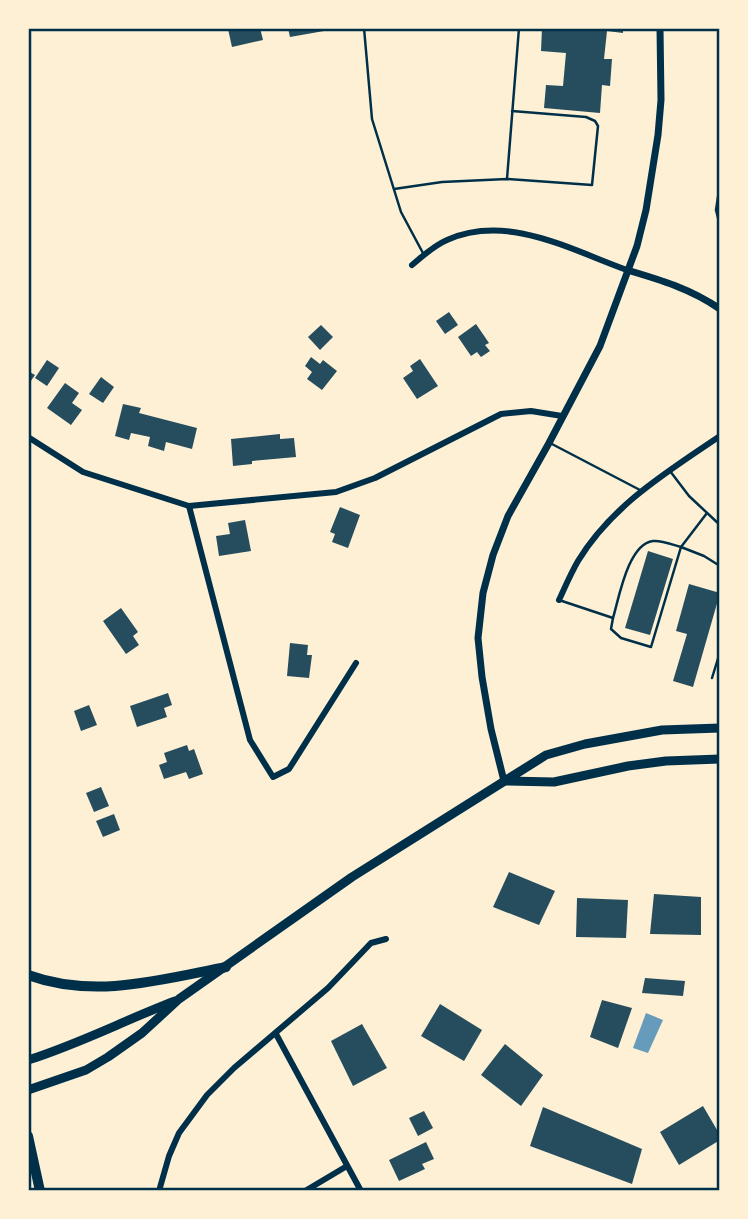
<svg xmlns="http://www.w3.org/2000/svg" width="748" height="1219" font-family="'PT Serif',serif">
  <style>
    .water { fill: #669bbc }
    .building { fill: #264d5e }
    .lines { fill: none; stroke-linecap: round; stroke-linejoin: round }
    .service { stroke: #003049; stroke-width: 2.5 }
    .minor { stroke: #003049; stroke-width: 6 }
    .tertiary { stroke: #003049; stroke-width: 7 }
    .secondary { stroke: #003049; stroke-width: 9 }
    .motorway { stroke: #003049; stroke-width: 10 }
    .neatline { fill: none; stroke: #003049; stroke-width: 2.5 }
  </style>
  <rect width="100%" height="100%" fill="#fdf0d5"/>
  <!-- water -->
  <path class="water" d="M646,1013l17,7 -15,33 -15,-5z"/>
  <!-- building -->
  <g class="building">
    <path d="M260,28l3,12 -31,7 -4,-18z"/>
    <path d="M288,28h36v3l-34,6z"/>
    <path d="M542,28h81v5l-16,-2 -3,28h8l-2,27 -8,-1 -2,28 -56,-5 2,-23 17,1 3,-33 -25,-2z"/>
    <path d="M449,312l9,13 -13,9 -9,-13z"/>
    <path d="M476,324l13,19 -4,2 5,6 -9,6 -4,-5 -6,4 -13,-19z"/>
    <path d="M321,325l12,12 -13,13 -12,-13z"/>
    <path d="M311,357l9,7 3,-4 14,11 -15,19 -15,-11 5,-7 -7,-6z"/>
    <path d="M420,359l18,27 -21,13 -14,-21 10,-7 -3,-5z"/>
    <path d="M47,360l12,8 -12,18 -12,-8z"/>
    <path d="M28,371l7,4 -7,10z"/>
    <path d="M101,377l13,10 -11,16 -14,-9z"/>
    <path d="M65,383l14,10 -7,10 10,7 -11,15 -24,-17z"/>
    <path d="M123,404l18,4 -2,5 58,15 -5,21 -26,-7 -2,9 -16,-5 2,-9 -19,-4 -2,7 -14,-4z"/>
    <path d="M280,434v5l14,-1 2,19 -44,4v3l-19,2 -2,-27z"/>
    <path d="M340,507l20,8 -12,33 -16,-6 3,-8 -5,-2z"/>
    <path d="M245,520l6,31 -32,5 -3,-20 14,-2 -2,-11z"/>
    <path d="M648,551l25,8 -23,76 -25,-7z"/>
    <path d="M689,584l31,9 -27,94 -20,-6 14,-47 -11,-3z"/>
    <path d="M121,608l17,24 -5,4 6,9 -13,9 -23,-33z"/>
    <path d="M290,643l18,2 -1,10h5l-3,23 -22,-2z"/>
    <path d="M168,693l4,12 -8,3 3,9 -30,10 -7,-21z"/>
    <path d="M89,705l8,20 -16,6 -7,-20z"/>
    <path d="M187,745l2,6 5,-2 9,25 -14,5 -3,-7 -22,7 -5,-14 8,-3 -3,-9z"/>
    <path d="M101,787l8,19 -15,6 -8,-19z"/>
    <path d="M114,814l6,16 -17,7 -7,-16z"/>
    <path d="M509,872l46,19 -16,34 -46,-18z"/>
    <path d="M654,894l47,3v38l-51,-1z"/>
    <path d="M577,898l51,2 -2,38 -50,-1z"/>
    <path d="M645,978l40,3 -2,15 -41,-3z"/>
    <path d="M602,1000l30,8 -14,40 -28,-11z"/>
    <path d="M440,1004l42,26 -18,31 -43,-25z"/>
    <path d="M362,1024l25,44 -34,18 -22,-45z"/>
    <path d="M505,1044l38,31 -22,31 -40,-31z"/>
    <path d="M703,1106l17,29v5l-41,25 -19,-33z"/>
    <path d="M543,1107l99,42 -10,35 -102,-38z"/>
    <path d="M424,1111l9,17 -15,8 -9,-18z"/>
    <path d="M426,1142l8,17 -12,5 3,5 -26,12 -10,-21z"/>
  </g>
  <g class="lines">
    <!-- service -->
    <g class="service">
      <path d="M364,28l8,91 29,93 23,43"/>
      <path d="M507,179l12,-151"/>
      <path d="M720,184l-4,26 4,16"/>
      <path d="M394,189l48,-7 65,-3 85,6 6,-59 -3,-5 -9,-4 -74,-6"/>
      <path d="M550,443l90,47"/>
      <path d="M670,471l19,25 31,29"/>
      <path d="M559,600l54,18c6,-20 15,-74 40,-77 9,-1 20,4 28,6l26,-34"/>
      <path d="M613,618l-2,11 10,9 30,9 30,-100 23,9 16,10"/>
      <path d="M712,678l8,-26"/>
    </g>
    <!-- minor -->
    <g class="minor">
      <path d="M412,265c11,-9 21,-19 35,-25 60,-27 124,10 180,30"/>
      <path d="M28,437l55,35 106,34 147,-14 39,-14 126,-64 30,-3 31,5"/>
      <path d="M189,506l61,234 23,37 16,-8 67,-106"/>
      <path d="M559,600c6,-13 12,-27 19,-39 34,-56 89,-89 142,-125"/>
      <path d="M276,1034l85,157"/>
      <path d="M159,1191l10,-35 10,-23 28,-38 27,-27 94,-80 43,-45 15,-4"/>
      <path d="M305,1191l42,-25"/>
    </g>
    <!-- tertiary -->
    <g class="tertiary">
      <path d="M627,270c34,10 64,19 93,39"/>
      <path d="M504,781l-13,-52 -9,-52 -4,-39 5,-45 10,-38 15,-39 41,-73 51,-97 37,-100 9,-36 12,-75 3,-35 -1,-72"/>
    </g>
    <!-- secondary -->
    <g class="secondary">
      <path d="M506,781l48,1 74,-16 38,-5 54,-2"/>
      <path d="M28,1060c51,-16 97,-40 147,-59"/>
      <path d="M28,1090l58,-20 22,-13 34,-24 37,-34 173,-122 194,-122 39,-11 77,-14 58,-2"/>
    </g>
    <!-- motorway -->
    <g class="motorway">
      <path d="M28,975c66,24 132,5 198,-8"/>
      <path d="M28,1136l12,55"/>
    </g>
  </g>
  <!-- border -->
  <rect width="748" height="1219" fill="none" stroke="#fdf0d5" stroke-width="60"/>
  <rect x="30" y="30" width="688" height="1159" class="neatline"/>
</svg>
